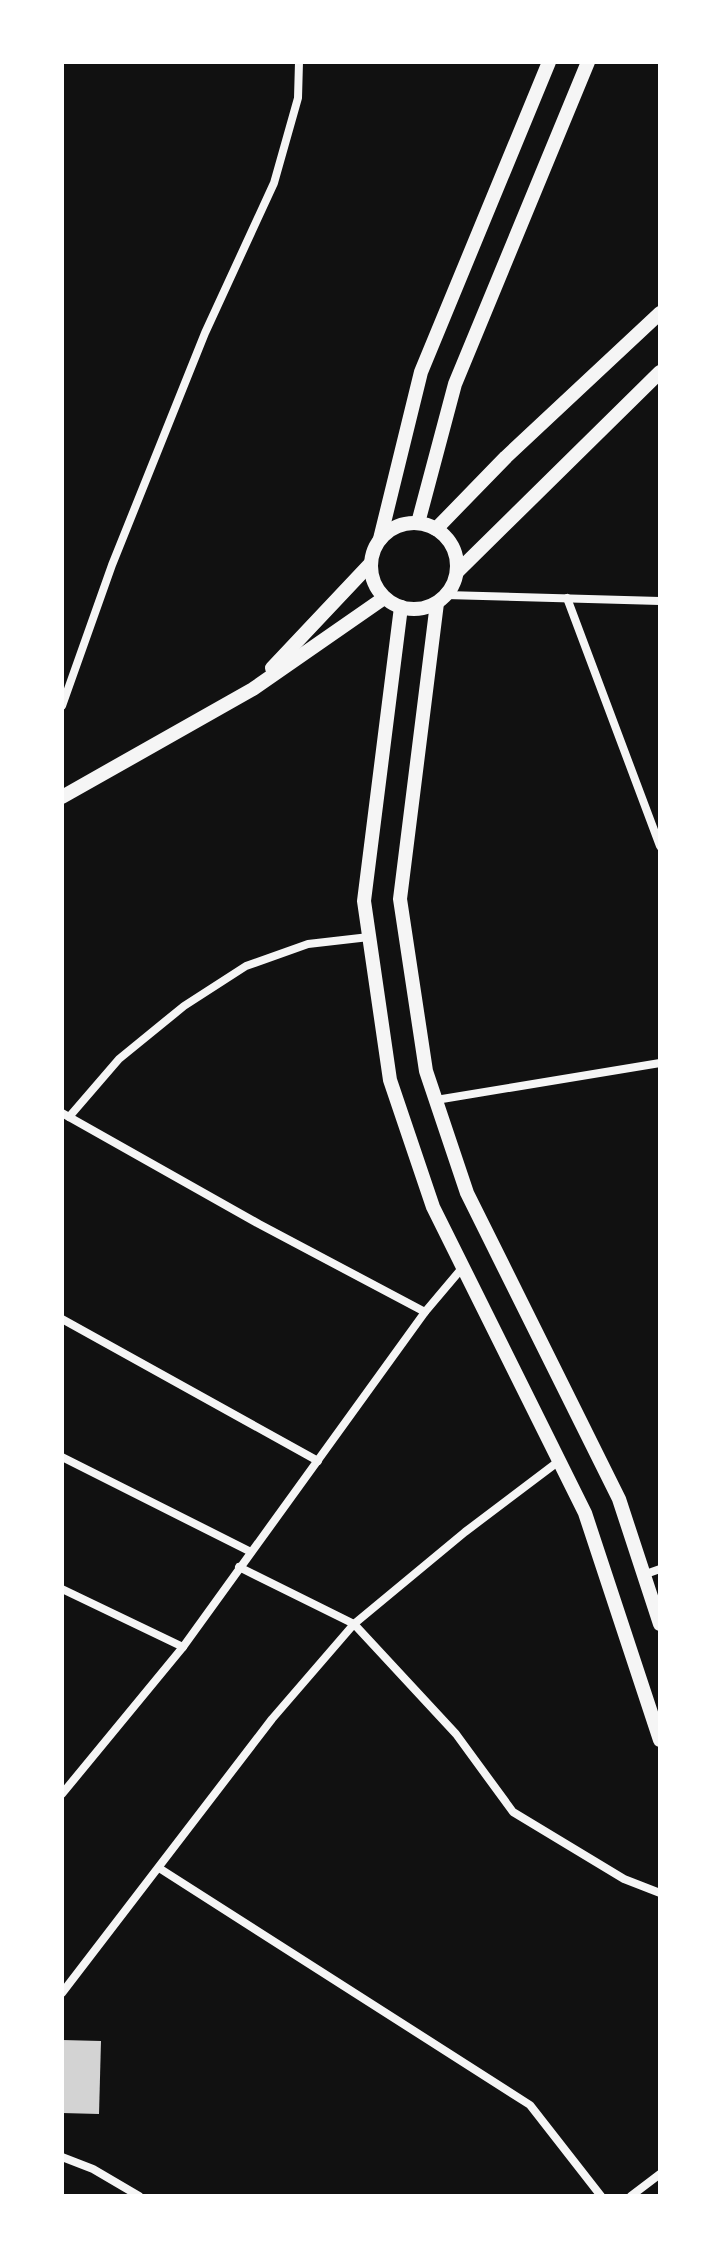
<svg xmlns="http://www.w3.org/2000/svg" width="722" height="2258" font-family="Raleway,sans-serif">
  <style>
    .building { fill: #d3d3d3 }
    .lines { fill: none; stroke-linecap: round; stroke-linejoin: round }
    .minor { stroke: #f5f5f5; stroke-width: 8 }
    .tertiary { stroke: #f5f5f5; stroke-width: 14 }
  </style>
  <rect width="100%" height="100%" fill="#111"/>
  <!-- building -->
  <path class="building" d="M62,2040l39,1 -2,73 -37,-1z"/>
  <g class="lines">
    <!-- minor -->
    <g class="minor">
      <path d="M446,595l214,6"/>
      <path d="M567,598l93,248"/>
      <path d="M62,706l50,-141 93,-232 69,-150 24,-85 1,-36"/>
      <path d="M436,1100l224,-37"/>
      <path d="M62,1113l197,111 166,88"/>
      <path d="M69,1117l50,-58 65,-53 62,-40 62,-22 61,-7"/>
      <path d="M62,1319l256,142"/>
      <path d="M62,1457l189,95"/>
      <path d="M239,1567l115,57 102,110 57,78 111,67 36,14"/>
      <path d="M643,1575l17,-6"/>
      <path d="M62,1589l121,58"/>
      <path d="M62,1794l121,-147 242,-335 38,-45"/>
      <path d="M159,1868l371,237 71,91"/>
      <path d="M62,1993l210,-274 82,-95 111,-92 94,-71"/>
      <path d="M62,2157l31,12 46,27"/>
      <path d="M631,2196l29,-22"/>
    </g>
    <!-- tertiary -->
    <g class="tertiary">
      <path d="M418,523l37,-139 133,-322"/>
      <circle cx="414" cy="566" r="43"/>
      <path d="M436,529l70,-72 154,-144"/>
      <path d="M380,539l41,-167 128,-310"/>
      <path d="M457,572l203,-200"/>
      <path d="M437,603l-37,296 26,172 41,122 152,306 41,125"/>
      <path d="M401,607l-37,294 26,179 43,127 152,306 75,227"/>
      <path d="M272,668l99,-105"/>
      <path d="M62,797l191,-108 131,-91"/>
    </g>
  </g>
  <!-- border -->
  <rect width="722" height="2258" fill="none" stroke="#ffffff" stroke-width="128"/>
</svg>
